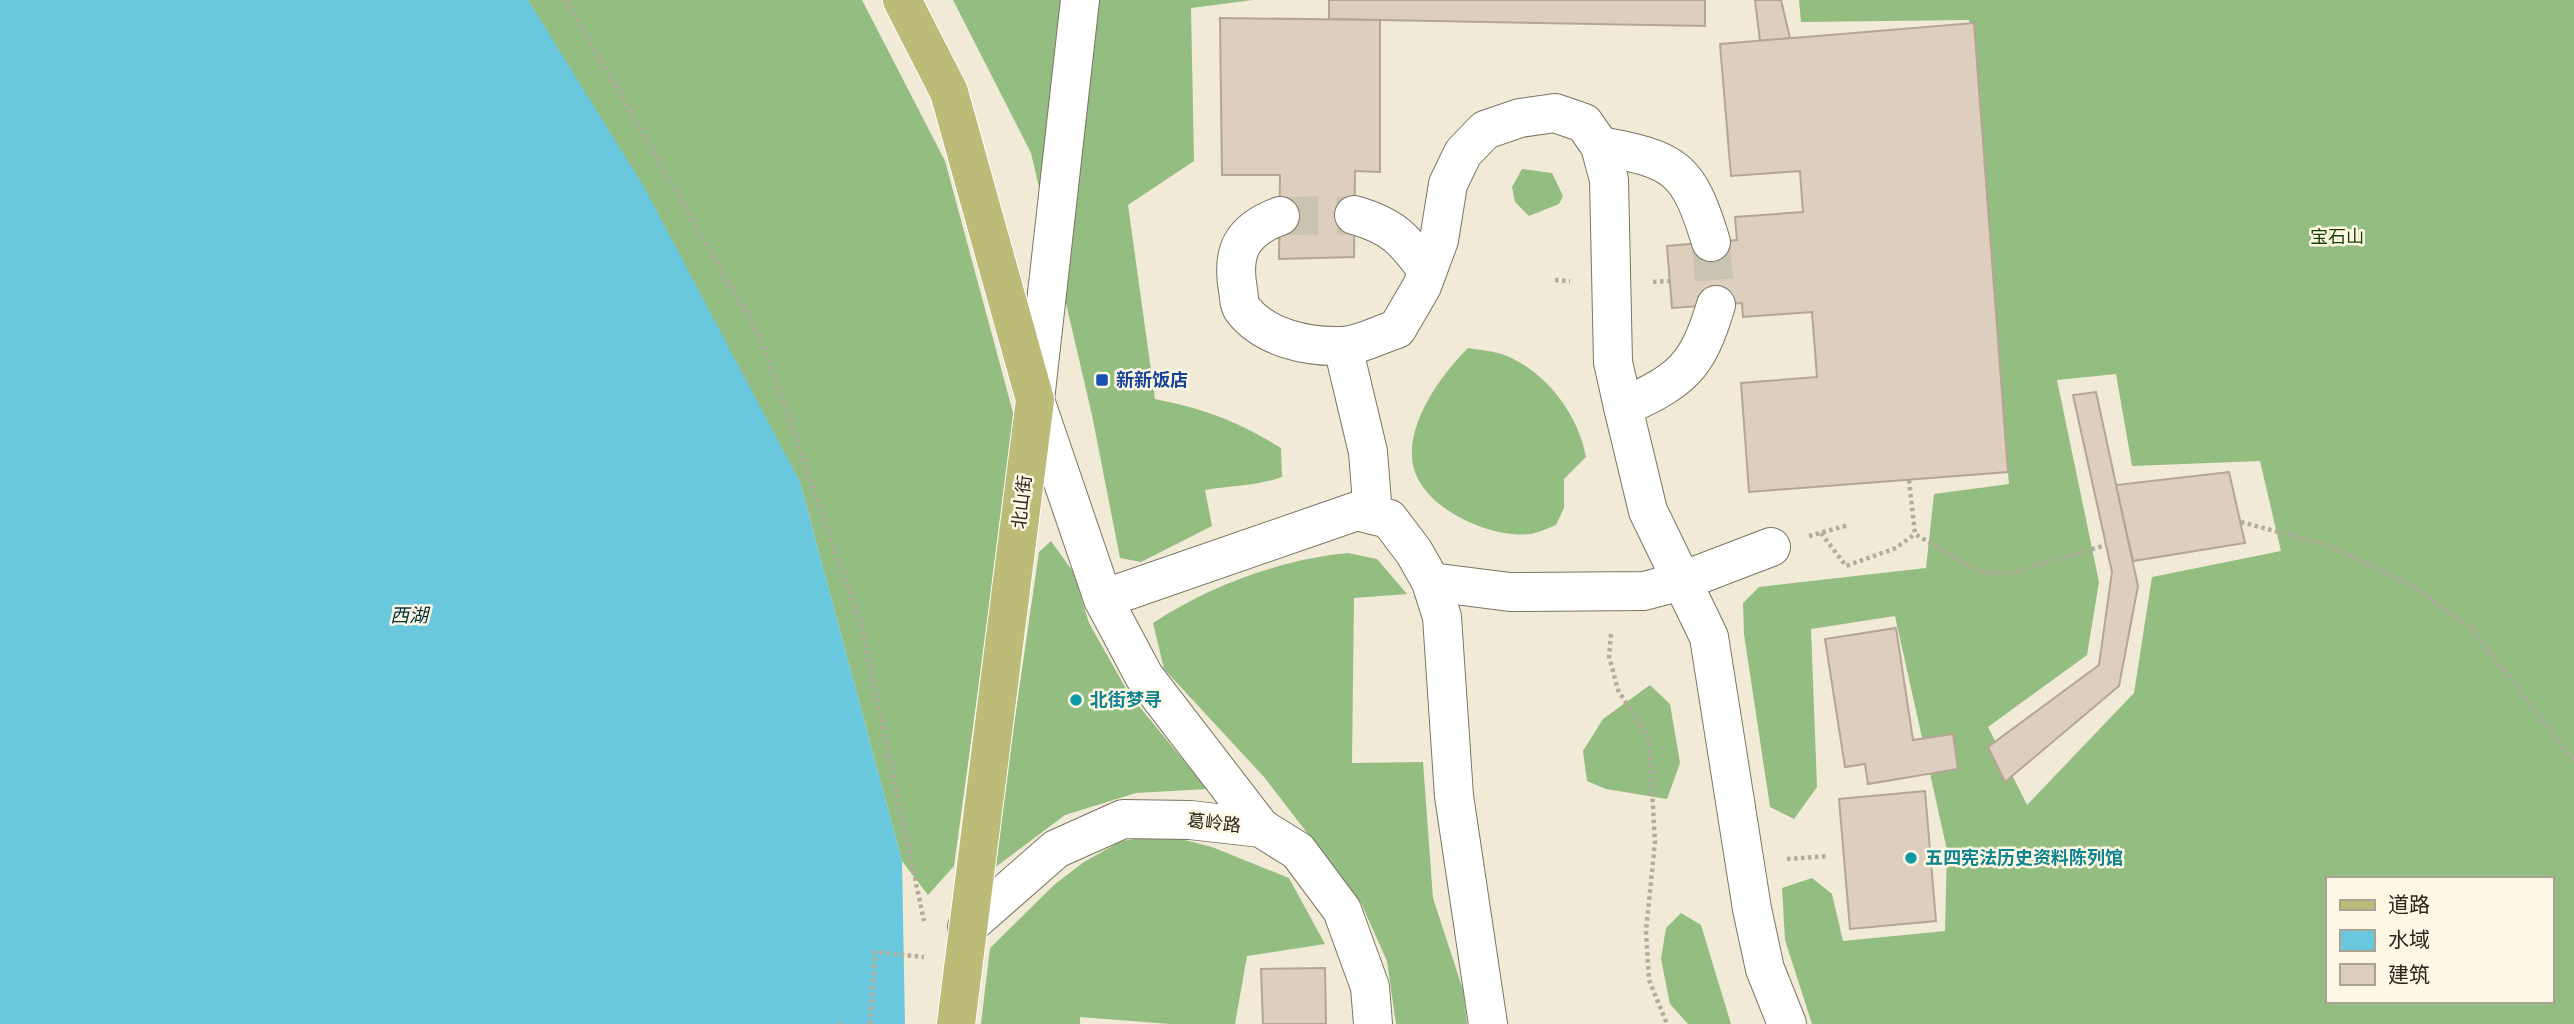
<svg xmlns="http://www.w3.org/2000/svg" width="2574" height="1024" font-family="'Work Sans','Noto Sans SC',sans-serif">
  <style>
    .forest { fill: #93bd81; fill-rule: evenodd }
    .water { fill: #6ac8de }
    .building { fill: #ddcebd; stroke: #b4a595; stroke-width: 2 }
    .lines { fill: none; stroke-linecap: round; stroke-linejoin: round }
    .minor-tunnel { stroke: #c9c3b1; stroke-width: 38; stroke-dasharray: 38 19; stroke-linecap: butt }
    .minor-casing { stroke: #7c7563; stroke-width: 40 }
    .major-casing { stroke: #fff; stroke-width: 40 }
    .path { stroke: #b2ad9c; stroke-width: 4.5; stroke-dasharray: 3.5 3.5; stroke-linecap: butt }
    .minor { stroke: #fff; stroke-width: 38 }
    .major { stroke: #bcbb77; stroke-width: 38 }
    .transit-dot { fill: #1a4fb4; stroke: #fef7e3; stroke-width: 2.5 }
    .culture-dot { fill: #0f9aa8; stroke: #fef7e3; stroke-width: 2.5 }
    .labels { text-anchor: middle; stroke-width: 5; stroke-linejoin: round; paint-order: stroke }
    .park-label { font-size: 18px; fill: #173f00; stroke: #fef7e3 }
    .transit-label { font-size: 18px; font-weight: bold; fill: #164399; stroke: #fef7e3; text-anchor: start }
    .street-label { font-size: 18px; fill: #29261e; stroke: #fef7e3 }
    .culture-label { font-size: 18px; font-weight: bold; fill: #0d838f; stroke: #fef7e3; text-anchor: start }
    .water-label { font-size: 19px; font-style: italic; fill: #003039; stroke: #fef7e3 }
  </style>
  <rect width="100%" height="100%" fill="#f1ead6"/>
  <!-- forest -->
  <g class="forest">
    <path d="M528,0h334l83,161 70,259 -61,446 -26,29 -26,-34 -102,-379z"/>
    <path d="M953,0h300l-62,8 3,153 -66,44 27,194c52,11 80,21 126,49l1,29c-29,10 -48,8 -77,13l7,36 -71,36 -21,-4 -28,-143 -61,-262z"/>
    <path d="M1799,0h775v1024h-762l-27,-84 -3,-52 30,-10 20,16 11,47 102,-10 2,-81 -52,-234 -84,13 6,158 -23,32 -24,-12 -26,-173 -1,-31 16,-16 167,-19 8,-74 75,-10 -40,-464 -168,2zM2116,374l16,92 128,-5 21,90 -129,26 -18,116 -107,112 -39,-78 99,-72 12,-73 -42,-202zM2327,879h224v122h-224z"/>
    <path d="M1522,169l30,4 11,23 -4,8 -30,12 -14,-14 -3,-15z"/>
    <path d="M1468,348c12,2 27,3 39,8 40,17 72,60 79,101l-22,22v29l-8,17c-8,3 -18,8 -26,9 -39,5 -109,-26 -117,-69 -8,-41 28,-90 55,-117z"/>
    <path d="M1051,541l23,32 15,50 40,71 78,95 -71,4 -71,22 -72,54 46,-317z"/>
    <path d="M1348,553l29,6 30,35 -53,4 -2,165 71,-1 10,136 30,92 4,34h-71l-9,-63 -26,-58 -97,-126 -100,-108 -11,-46c56,-37 129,-64 195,-70z"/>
    <path d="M1650,685l20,19 10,59 -13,36 -61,-10 -19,-8 -4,-30 20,-32z"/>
    <path d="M1165,835l47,12 77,31 36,66 -78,12 -12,68h-65l-90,-7v7h-99l9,-76 65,-64 29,-22 37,-21z"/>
    <path d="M1681,913l20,12 30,99h-43l-18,-20 -9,-45 5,-31z"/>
  </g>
  <!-- water -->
  <path class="water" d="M0,0h528l116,187 156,295 102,379 3,163h-905z"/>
  <!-- building -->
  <g class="building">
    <path d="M1329,0h376v26l-376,-7z"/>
    <path d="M1755,0h26l9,38 -30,3z"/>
    <path d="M1220,18l160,2v152l-25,-1 -1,86 -75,2 1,-84h-58z"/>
    <path d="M1974,23l34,449 -259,20 -8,-109 76,-6 -5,-65 -69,5 -1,-14 -70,5 -5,-62 70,-6 -2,-23 68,-5 -3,-41 -69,5 -11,-132z"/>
    <path d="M2096,392l42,194 -19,100 -114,96 -17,-35 111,-82 13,-93 -39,-177z"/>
    <path d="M2229,472l16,71 -112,18 -17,-76z"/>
    <path d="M1896,628l17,112 40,-6 5,35 -90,15 -3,-20 -20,3 -20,-128z"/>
    <path d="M1925,791l11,130 -86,8 -11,-130z"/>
    <path d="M1325,968l1,56h-63l-2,-55z"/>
  </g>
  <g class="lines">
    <!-- minor-tunnel -->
    <g class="minor-tunnel">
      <path d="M1280,216l74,-1"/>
      <path d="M1711,242l5,63"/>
    </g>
    <defs>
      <g id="minor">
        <path d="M1080,0l-45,400 68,199 41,77 117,152"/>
        <path d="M1600,146c76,14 88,21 111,96"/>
        <path d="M1354,215c39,11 50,24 73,55"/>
        <path d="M1280,216c-38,14 -49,35 -42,74 1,7 1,15 5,20 22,28 64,37 98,36 18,0 39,-12 56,-17l25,-43 17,-46 9,-56 15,-31 22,-23 35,-12 35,-5 29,10 16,23 9,34 4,182 10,45 25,104 61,126 43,272 13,60 22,55"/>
        <path d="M1343,347l25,105 5,63"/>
        <path d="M1623,407c59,-27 74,-39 93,-102"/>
        <path d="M1431,582l79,10 134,-1 38,-10 89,-34"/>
        <path d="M1103,599l254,-88 32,8 25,33 17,30 11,35 12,179 34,228"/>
        <path d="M967,927l89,-78 67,-30 67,1 71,8 37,23 44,59 28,77 3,37"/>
      </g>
      <path id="major" d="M902,0l47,92 86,308 -79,624"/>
    </defs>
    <!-- minor casing -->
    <use href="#minor" class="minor-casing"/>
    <!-- major casing -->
    <use href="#major" class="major-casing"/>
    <!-- path -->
    <g class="path">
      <path d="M566,0l196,341 100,287 62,293"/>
      <path d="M1555,280l15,1"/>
      <path d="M1653,282l16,-1"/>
      <path d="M1909,480l6,54 66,39h31l94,-28"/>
      <path d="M2241,522l83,22 85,40 63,45 102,132"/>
      <path d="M1821,533l25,33 50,-18 19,-14"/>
      <path d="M1809,536l40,-11"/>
      <path d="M1611,634l-2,22 9,34 31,49 6,103 -9,89 3,49 18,44"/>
      <path d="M1787,859l41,-3"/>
      <path d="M839,1024h5"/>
      <path d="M870,1024l5,-72 49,5"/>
    </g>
    <!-- minor -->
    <use href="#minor" class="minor"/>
    <!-- major -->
    <use href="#major" class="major"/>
  </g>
  <!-- markers -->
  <rect class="transit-dot" x="1095" y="373" width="14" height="14" rx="3.5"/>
  <g class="culture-dot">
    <circle cx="1076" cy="700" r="7"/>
    <circle cx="1911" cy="858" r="7"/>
  </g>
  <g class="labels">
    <!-- park labels -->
    <g class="park-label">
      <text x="2337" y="243">宝石山</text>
    </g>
    <!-- transit labels -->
    <g class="transit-label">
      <text x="1116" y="386">新新饭店</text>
    </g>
    <!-- street labels -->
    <g class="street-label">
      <text transform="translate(1022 502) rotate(-83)" y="6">北山街</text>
      <text transform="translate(1214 823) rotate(6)" y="6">葛岭路</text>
    </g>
    <!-- culture labels -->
    <g class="culture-label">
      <text x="1090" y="706">北街梦寻</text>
      <text x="1925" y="864">五四宪法历史资料陈列馆</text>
    </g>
    <!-- water labels -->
    <g class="water-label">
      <text x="409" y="622">西湖</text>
    </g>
  </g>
  <!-- legend -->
  <rect x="2326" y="877" width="228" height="126" fill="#fef7e3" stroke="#a9a394" stroke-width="2"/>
  <rect x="2340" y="900" width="35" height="10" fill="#bcbb77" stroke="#a9a394" stroke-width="2"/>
  <text x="2388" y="912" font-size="21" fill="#29261e">道路</text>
  <rect x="2340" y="930" width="35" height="21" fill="#6ac8de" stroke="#a9a394" stroke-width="2"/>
  <text x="2388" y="947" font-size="21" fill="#29261e">水域</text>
  <rect x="2340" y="964" width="35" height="21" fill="#ddcebd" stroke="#a9a394" stroke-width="2"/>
  <text x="2388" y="982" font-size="21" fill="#29261e">建筑</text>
</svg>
